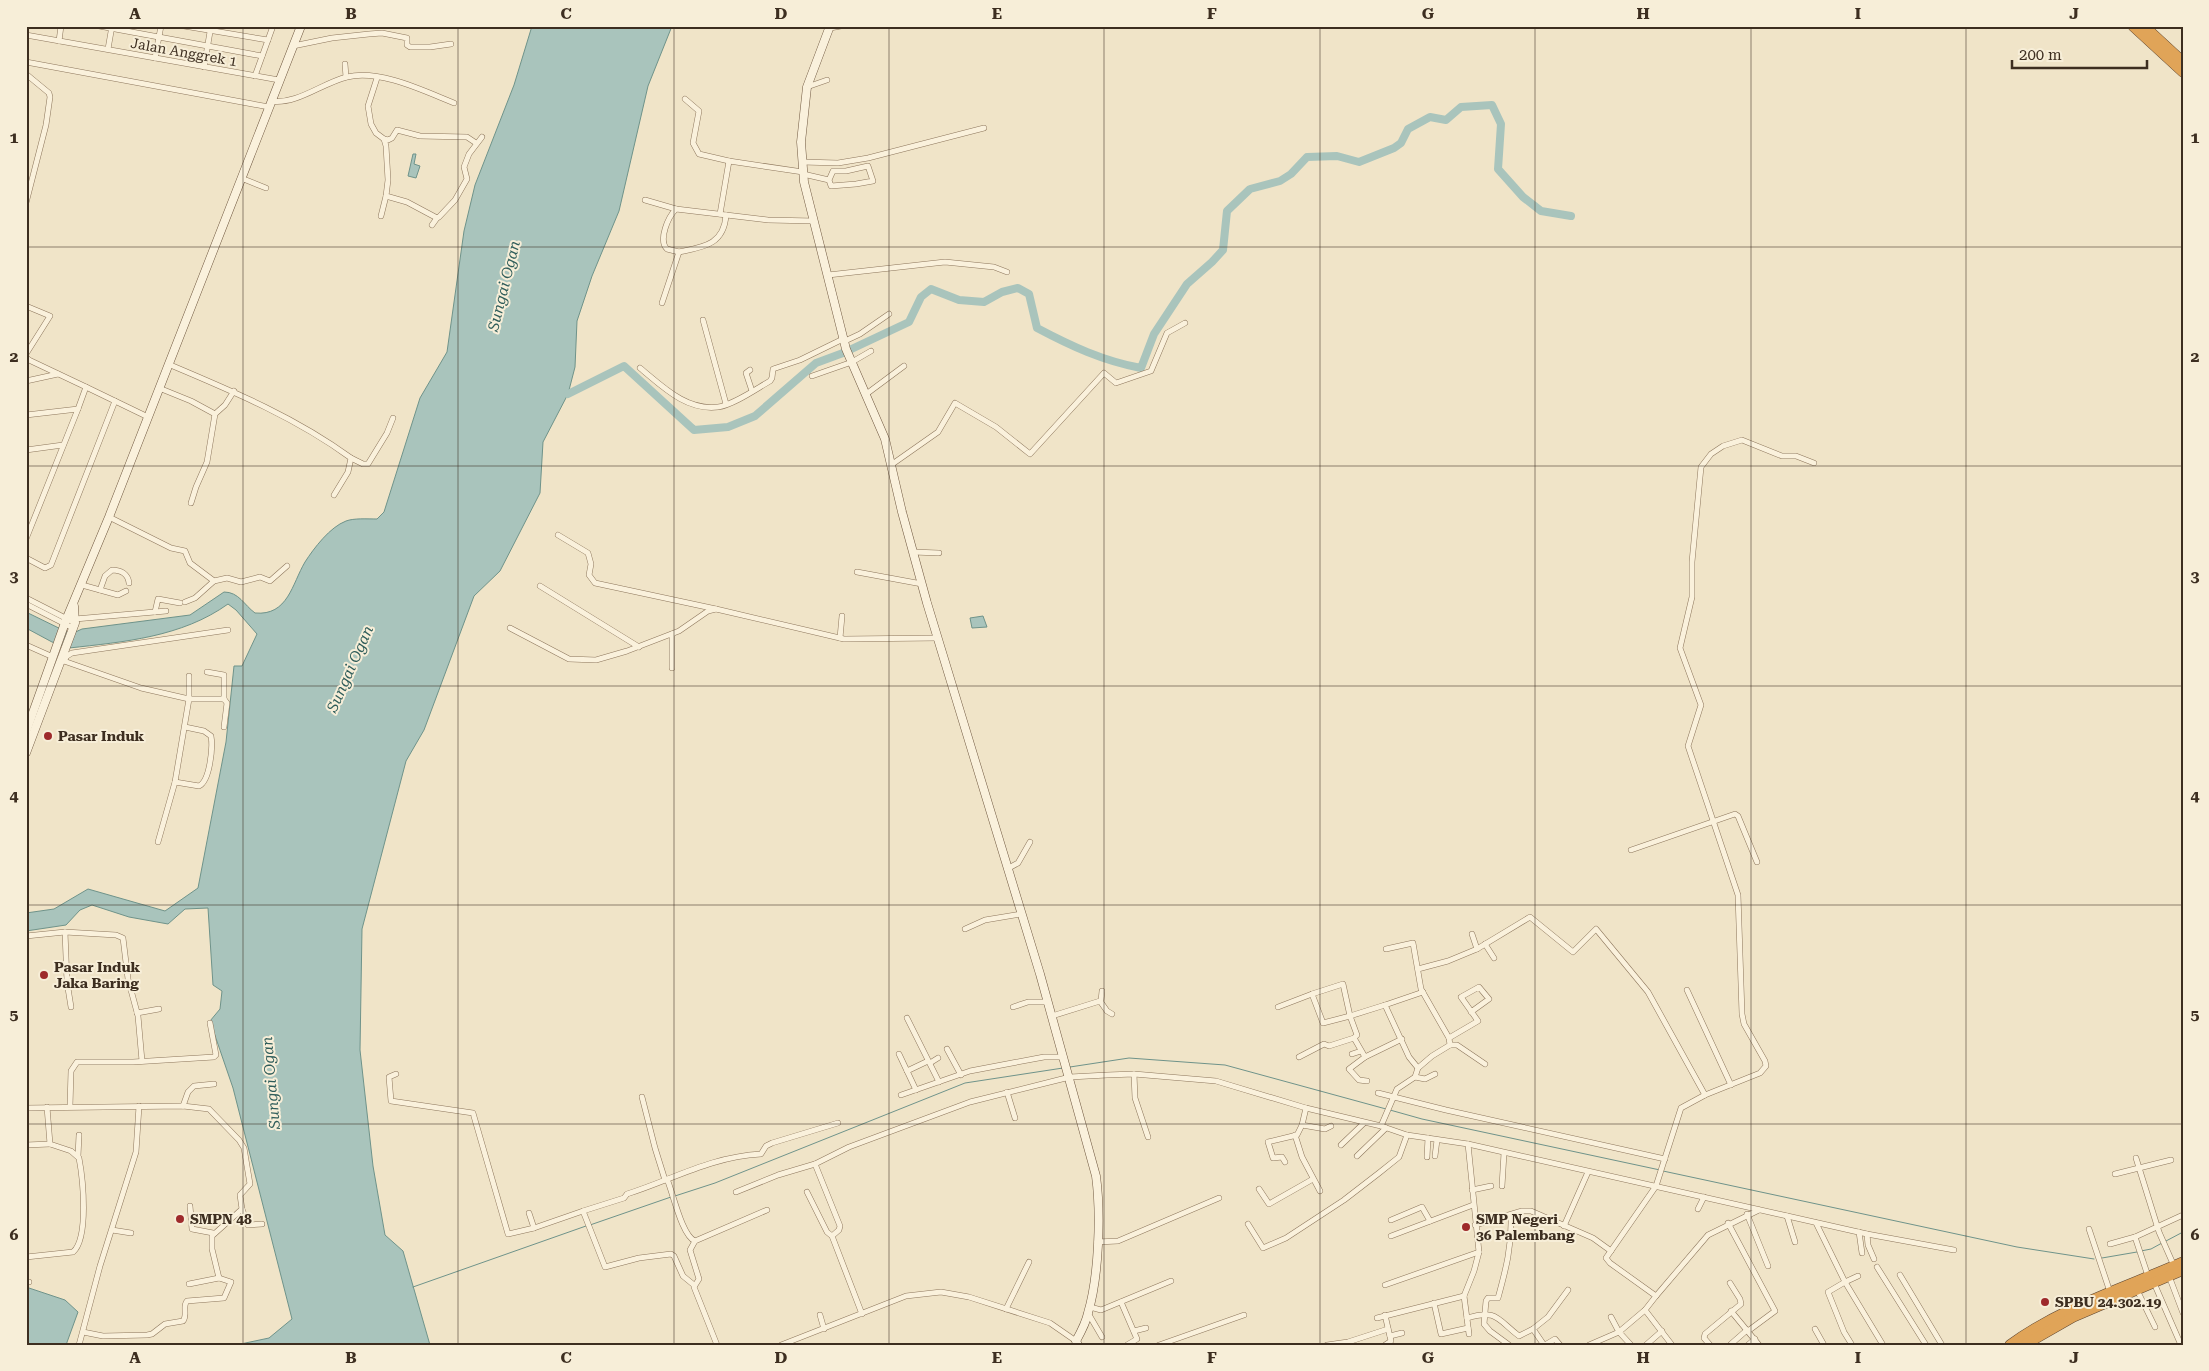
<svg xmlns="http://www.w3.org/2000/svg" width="2209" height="1371" font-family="'Roboto Serif',serif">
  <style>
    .water { fill: #a9c4bc; stroke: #6f938a }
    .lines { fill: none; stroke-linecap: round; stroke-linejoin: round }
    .stream { stroke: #6f938a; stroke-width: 1 }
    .river { stroke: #a9c4bc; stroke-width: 8 }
    .street-casing { stroke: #8d765c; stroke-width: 6 }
    .secondary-casing { stroke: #6f573f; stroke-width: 9 }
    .highway-casing { stroke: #5b4430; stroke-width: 11 }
    .street { stroke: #faf1dc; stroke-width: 5 }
    .secondary { stroke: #faf1dc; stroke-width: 8 }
    .highway { stroke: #e0a458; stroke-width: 10 }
    .grid { fill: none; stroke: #3d2e20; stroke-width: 1; stroke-opacity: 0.55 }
    .poi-dot { fill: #9e2a2b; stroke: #f7eed8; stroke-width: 2 }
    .labels { text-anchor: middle; stroke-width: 4; stroke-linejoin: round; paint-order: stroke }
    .street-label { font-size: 14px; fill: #3d2e20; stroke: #f7eed8 }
    .poi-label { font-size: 14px; font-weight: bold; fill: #3d2e20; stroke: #f7eed8; text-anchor: start }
    .water-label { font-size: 15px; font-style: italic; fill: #2f5d5a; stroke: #f7eed8 }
    .neatline { fill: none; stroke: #3d2e20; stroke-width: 2 }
    .grid-label { font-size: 16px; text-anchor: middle; font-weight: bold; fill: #3d2e20 }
  </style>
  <rect width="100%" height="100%" fill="#f0e4c8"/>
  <!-- water -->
  <g class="water">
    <path d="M532,26h140l-24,60 -29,125 -27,65 -15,45 -2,46 -7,27 -25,48 -3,51 -40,78 -26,25 -50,134 -18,31 -44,168 -2,121 13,116 12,69 18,16 27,94h-194l33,-7 23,-19 -59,-231 -23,-67 10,-12 2,-18 -9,-6 -5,-77 -23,1 -17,15 -39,-7 -37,-12 -12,5 -14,15 -40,6v-18l28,-4 34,-20 77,22 33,-23 28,-146 8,-76h8l15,-32 -21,-24 -8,-6c-46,33 -104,38 -159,44l-17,-6 -26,-14v-16l45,22 11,-5 108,-14 34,-23c15,0 20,13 31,21 33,3 37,-29 50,-51 9,-14 25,-35 41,-41 8,-3 21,-2 31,-2l7,-7 36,-114 27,-46 17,-121 11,-46 39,-100z"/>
    <path d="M413,154h3l-2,10 6,2 -4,12 -8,-2z"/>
    <path d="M983,616l4,11 -15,1 -2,-10z"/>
    <path d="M26,1287l39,13 13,12 -12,33h-40z"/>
  </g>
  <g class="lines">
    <!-- stream -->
    <g class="stream">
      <path d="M1070,1067l59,-9 96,7 161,44"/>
      <path d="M1390,1110l32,9 238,51"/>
      <path d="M1663,1171l354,76 77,12"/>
      <path d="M675,1196l40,-13 250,-100 98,-15"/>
      <path d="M590,1225l81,-28"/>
      <path d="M2166,1241l17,-9"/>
      <path d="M2141,1251l10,-2 11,-6"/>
      <path d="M2102,1258l35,-6"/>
      <path d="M413,1287l173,-61"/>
    </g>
    <!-- river -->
    <path class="river" d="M568,394l56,-28 70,64 34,-3 27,-11 61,-53 27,-10 66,-31 12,-25 10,-8 28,11 25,2 18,-10 16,-4 11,6 8,34c34,18 66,33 104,40l13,-34 33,-50 25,-22 11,-12 4,-39 23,-22 30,-8 11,-7 16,-17 30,-1 22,6 35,-14 7,-5 7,-14 22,-12 16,3 15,-13 31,-2 9,19 -3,45 25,28 18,14 30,5"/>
    <defs>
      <g id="street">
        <path d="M99,26l163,30"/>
        <path d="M184,26l84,14"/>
        <path d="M830,28l11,-2"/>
        <path d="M26,35l253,45"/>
        <path d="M59,41l2,-15"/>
        <path d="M293,46l39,-8 37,-4 13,-1 25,5v7l3,2h20l21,-3"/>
        <path d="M108,49l4,-23"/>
        <path d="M155,58l6,-32"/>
        <path d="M26,62l243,45"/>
        <path d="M345,64l1,13"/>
        <path d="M204,67l7,-41"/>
        <path d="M26,74l23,19 1,4 -4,28 -20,78"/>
        <path d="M255,76l18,-50"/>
        <path d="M377,78l-9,28 3,18 5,9 8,6 2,7 2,34 -2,16 21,6 30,16 2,-1 16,-17 12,-21 -3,-12 5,-13 13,-17"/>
        <path d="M807,87l20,-7"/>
        <path d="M685,99l14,12 -6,32 6,11 30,7 74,11"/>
        <path d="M271,101c26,4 51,-18 76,-24 33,-8 77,14 107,26"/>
        <path d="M384,139l4,1 4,-2 5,-8 23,6 47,1 9,6"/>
        <path d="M802,162l36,1 30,-5 116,-30"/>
        <path d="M803,174l26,6 2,6 25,-2 17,-3 -5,-15 -22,5h-13l-4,9"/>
        <path d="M241,178l25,10"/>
        <path d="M645,200l31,9"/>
        <path d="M720,214l9,-53"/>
        <path d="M381,216l5,-20"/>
        <path d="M432,225l5,-7"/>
        <path d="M679,252c24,-5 45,-7 47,-37"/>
        <path d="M828,275l117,-13 49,5 13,5"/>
        <path d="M662,303l17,-51 -12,-3c-9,-9 1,-32 9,-40l92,11 46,1"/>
        <path d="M26,306l24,10 -24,38"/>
        <path d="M703,320l23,84"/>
        <path d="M845,341l15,-7 29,-20"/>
        <path d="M26,357l3,3 57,27"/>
        <path d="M168,364c64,27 127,53 183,94l-3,14 -14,23"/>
        <path d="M640,368c22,18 46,43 78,39 15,-2 38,-18 52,-26l2,-3 1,-9 27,-9 43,-21"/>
        <path d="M750,370l-4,3 6,18"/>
        <path d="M812,376l40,-14 19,-11"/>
        <path d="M26,381l32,-7"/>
        <path d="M159,388l32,13 24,13"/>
        <path d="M865,395l39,-29"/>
        <path d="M26,415l52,-6 8,-22 62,30"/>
        <path d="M26,450l37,-5"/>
        <path d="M351,458l12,6h5l19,-31 6,-15"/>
        <path d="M891,465l47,-33 17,-29 41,24 34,27 74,-81 12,10 35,-12 16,-38 18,-10"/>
        <path d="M191,503l5,-16 11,-25 8,-48 10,-9 9,-14"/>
        <path d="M109,517l62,31 14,3 5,12 24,18 -19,17 -10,4"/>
        <path d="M558,535l30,18 3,11 -2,11 6,8 121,26"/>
        <path d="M26,539l52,-130"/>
        <path d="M913,552l26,1"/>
        <path d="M26,558l19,10 6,-3 64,-164"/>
        <path d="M857,572l65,12"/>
        <path d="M214,581l13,-3 14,4 19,-5 10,4 17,-15"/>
        <path d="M82,585l36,10 8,-4"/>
        <path d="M540,586l99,61"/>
        <path d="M100,590l5,-14 7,-6c9,0 16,4 17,13"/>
        <path d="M26,598l49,25"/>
        <path d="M26,604l47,24"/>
        <path d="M155,612l3,-13 22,4"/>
        <path d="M75,619l91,-8"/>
        <path d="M510,628l59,31 27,1 31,-9 52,-20 29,-20 8,-2 128,30 94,-1"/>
        <path d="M840,638l2,-22"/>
        <path d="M26,645l27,12"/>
        <path d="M61,660l80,28 48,11 -14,83 -17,60"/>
        <path d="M64,661l3,-5 5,-3 156,-23"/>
        <path d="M672,668v-34"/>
        <path d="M207,672l17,3v24l3,4 -3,24"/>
        <path d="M189,676v23h35"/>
        <path d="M175,782l24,4c11,-5 14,-39 12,-50l-7,-5 -19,-4"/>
        <path d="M1631,850l104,-36 3,2 19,46"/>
        <path d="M1007,869l11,-6 12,-21"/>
        <path d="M965,929l20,-9 36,-6"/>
        <path d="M65,932l2,50 4,25"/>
        <path d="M1472,934l5,15"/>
        <path d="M26,936l39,-4 51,3 7,3 5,41 10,37 4,45"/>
        <path d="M1485,944l9,14"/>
        <path d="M1386,949l27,-6 8,46 28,49"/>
        <path d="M1418,969l30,-8 29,-12 53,-32 43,35 23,-23 52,63 57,103"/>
        <path d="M1687,990l44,95"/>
        <path d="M1101,1001l1,-10"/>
        <path d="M1385,1005l38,-13"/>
        <path d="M1013,1007l15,-5h20"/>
        <path d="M1278,1007l34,-13"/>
        <path d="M137,1013l22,-4"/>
        <path d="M1052,1016l48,-15 7,10 5,3"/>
        <path d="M907,1018l32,64"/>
        <path d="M1450,1045h7l28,19"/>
        <path d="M947,1049l14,26"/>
        <path d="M899,1054l17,36"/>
        <path d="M1352,1054l9,-3"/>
        <path d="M1299,1057l25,-13 5,2 25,-8"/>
        <path d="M1365,1057l-11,-19 3,-3 -7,-19 -27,7 -11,-29 31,-10 7,32 35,-11 24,52 9,11"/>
        <path d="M930,1063l8,-5"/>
        <path d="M907,1071l21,-10"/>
        <path d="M396,1074l-7,3 2,24 82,12 35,121 26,-6 49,-17 22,56 34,-9 32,-4 3,2 9,20 11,9"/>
        <path d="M1134,1074l1,24 13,39"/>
        <path d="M1415,1077l10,2 10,-5"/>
        <path d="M1367,1081l-8,-1 -10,-11 16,-12 37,-18"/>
        <path d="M1007,1092l8,26"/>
        <path d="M1378,1093l68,17 219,49"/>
        <path d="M901,1095l69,-24 74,-14h20"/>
        <path d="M642,1097l13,51 10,32"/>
        <path d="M70,1106l1,-35 6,-9h56l81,-5 2,-2 -6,-32"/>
        <path d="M183,1106l5,-14 6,-6 20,-2"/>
        <path d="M26,1108l157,-2 26,3 30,31 5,8 6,36 -10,11 2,14 -30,27v13l7,29"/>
        <path d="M1306,1108l-4,17 23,4 6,-3"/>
        <path d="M1381,1126l16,-37 18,-12 3,-9 14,-12 18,-11 -1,-7 29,-17 -17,-24 18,-10 10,12 -18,13"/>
        <path d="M1295,1135l7,22 18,34"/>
        <path d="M26,1145l24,-1"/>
        <path d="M1341,1145l23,-22"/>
        <path d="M78,1156l1,-21"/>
        <path d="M1357,1156l29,-28"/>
        <path d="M1435,1156l2,-16"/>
        <path d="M1427,1157l1,-19"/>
        <path d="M2136,1158l23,74 15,34"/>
        <path d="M1285,1162l-3,-5 -9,1 -5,-16 29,-7 5,-10"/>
        <path d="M815,1164l34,-17 121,-45 100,-25 37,-2 27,-1 82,7 90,27 75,18 26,9 61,9 399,90 87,16"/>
        <path d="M2115,1174l56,-14"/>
        <path d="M667,1179c6,14 15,57 28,62"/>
        <path d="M1502,1186l2,-33"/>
        <path d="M1259,1189l10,15 44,-25"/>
        <path d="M1472,1190l19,-4"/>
        <path d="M736,1192l42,-17 37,-11 25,62 -1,4 -7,6 30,78"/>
        <path d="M807,1192l20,40 5,4"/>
        <path d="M190,1206l2,23 21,4"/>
        <path d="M242,1209l6,16 14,-1"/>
        <path d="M1698,1209l6,-12"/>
        <path d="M583,1211l41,-13 3,-4c47,-15 83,-37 134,-40l5,-8 6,-3 66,-20"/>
        <path d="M529,1213l5,15"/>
        <path d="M1747,1214l21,52"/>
        <path d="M1787,1216l8,26"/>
        <path d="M1391,1220l31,-13 8,14"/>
        <path d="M1728,1223l47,88 -27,20"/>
        <path d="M1816,1223l29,59 13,-6"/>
        <path d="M1248,1224l15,24 23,-10 58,-38 35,-27 20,-16 8,-22"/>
        <path d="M1475,1225l47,-14h9l62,27 18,13"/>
        <path d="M1564,1226l24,-54"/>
        <path d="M2089,1229l21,63"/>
        <path d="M112,1230l19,3"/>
        <path d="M1859,1232l3,21"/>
        <path d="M1867,1234l1,11 6,14"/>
        <path d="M1391,1236l82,-31"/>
        <path d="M1097,1242l21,-1 101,-43"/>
        <path d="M2110,1244l25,-7"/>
        <path d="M26,1257l47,-5c16,-14 10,-73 6,-94l-8,-7 -21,-7 -3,-37"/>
        <path d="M1877,1267l49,78"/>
        <path d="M1900,1275l42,70"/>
        <path d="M2148,1276l-13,-39 48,-22"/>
        <path d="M2169,1276l14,37"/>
        <path d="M26,1282h3"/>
        <path d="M2154,1283l27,62"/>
        <path d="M1385,1285l94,-33"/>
        <path d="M2137,1290l18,37"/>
        <path d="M1464,1296l5,38"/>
        <path d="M1656,1296l52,-61 51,-25"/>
        <path d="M1121,1302l16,37 -10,6"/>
        <path d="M1434,1303l7,31 27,-6"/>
        <path d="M1090,1307l11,3 70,-29"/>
        <path d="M1006,1309l23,-47"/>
        <path d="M1645,1310l27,35"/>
        <path d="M1731,1311l28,34"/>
        <path d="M1088,1313l14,24"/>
        <path d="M820,1315l4,14"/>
        <path d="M1385,1315l6,26 -6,4"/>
        <path d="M1377,1318l87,-22 10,-25 5,-19 -11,-108"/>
        <path d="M1467,1318c30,-9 30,1 52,18l14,-7"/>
        <path d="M1815,1329l9,16"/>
        <path d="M1134,1331l12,-3"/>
        <path d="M83,1332l20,4 44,-1 5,-1 13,-10 18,-3c5,-6 -1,-15 4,-20l37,-3 7,-16 -12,-4 -30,6"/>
        <path d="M1390,1336l12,-3"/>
        <path d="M1731,1344l16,-14"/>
        <path d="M79,1345l21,-79 36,-114 3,-46"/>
        <path d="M717,1345l-23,-58 5,-8 -9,-29 5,-9 72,-31"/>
        <path d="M781,1345l125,-49 35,-4 28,5 81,26 26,18"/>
        <path d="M1159,1345l85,-30"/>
        <path d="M1327,1345l21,-3 40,-13"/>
        <path d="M1509,1345l-19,-14 -6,-7 2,-23 2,-3h10c8,-29 14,-52 13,-83"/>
        <path d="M1544,1345l-11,-16 15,-12 20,-27"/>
        <path d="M1545,1345l10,-6 5,6"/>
        <path d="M1589,1345l30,-13 -8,-15"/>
        <path d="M1631,1345l-12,-13 26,-22 11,-14 -46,-33 -4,-5 50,-72 25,-78 24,-13 55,-22 6,-7 -1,-5 -21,-37 -2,-10 -4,-119 -50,-149 13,-41 -21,-57 12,-51v-35l9,-95 10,-13 12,-8 19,-6 40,16h14l18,7"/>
        <path d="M1646,1345l16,-14"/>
        <path d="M1710,1345l-6,-7 1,-4 36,-30 -1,-5 -10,-16"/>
        <path d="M1748,1345l7,-6"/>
        <path d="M1852,1345l-8,-13 -16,-40 17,-10 38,63"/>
      </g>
      <g id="secondary">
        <path d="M830,26l-23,61 -6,55 3,40 42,167 39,90 17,73 25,91 113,371 56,202c5,38 3,100 -8,137 -2,10 -7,19 -12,28l2,4"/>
        <path d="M26,732l40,-112 43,-103 192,-491"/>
        <path d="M26,753l49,-130 -1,-17"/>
      </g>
      <g id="highway">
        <path d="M2133,26l50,46"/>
        <path d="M2144,26l39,36"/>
        <path d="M2010,1345c52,-38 114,-57 173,-83"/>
        <path d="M2024,1345l49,-28 110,-47"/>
      </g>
    </defs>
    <!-- street casing -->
    <use href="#street" class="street-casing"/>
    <!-- secondary casing -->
    <use href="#secondary" class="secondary-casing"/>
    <!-- highway casing -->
    <use href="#highway" class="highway-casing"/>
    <!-- street -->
    <use href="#street" class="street"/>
    <!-- secondary -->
    <use href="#secondary" class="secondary"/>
    <!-- highway -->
    <use href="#highway" class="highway"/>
  </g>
  <!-- grid -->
  <path class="grid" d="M243,26v1319M458,26v1319M674,26v1319M889,26v1319M1104,26v1319M1320,26v1319M1535,26v1319M1751,26v1319M1966,26v1319M26,247h2157M26,466h2157M26,686h2157M26,905h2157M26,1124h2157"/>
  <!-- markers -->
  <g class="poi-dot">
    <circle cx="48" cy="736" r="5"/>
    <circle cx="44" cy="975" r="5"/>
    <circle cx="180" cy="1219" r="5"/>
    <circle cx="1466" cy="1227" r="5"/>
    <circle cx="2045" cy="1302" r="5"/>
  </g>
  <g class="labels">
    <!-- street labels -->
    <g class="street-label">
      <text transform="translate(184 52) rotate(10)" y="5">Jalan Anggrek 1</text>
    </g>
    <!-- poi labels -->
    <g class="poi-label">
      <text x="58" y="741">Pasar Induk</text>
      <text x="54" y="972">Pasar Induk<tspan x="54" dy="16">Jaka Baring</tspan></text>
      <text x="190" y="1224">SMPN 48</text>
      <text x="1476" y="1224">SMP Negeri<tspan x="1476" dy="16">36 Palembang</tspan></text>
      <text x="2055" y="1307">SPBU 24.302.19</text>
    </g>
    <!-- water labels -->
    <g class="water-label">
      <text transform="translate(504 286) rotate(-76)" y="5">Sungai Ogan</text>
      <text transform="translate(350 669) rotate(-66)" y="5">Sungai Ogan</text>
      <text transform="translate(271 1083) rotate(-95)" y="5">Sungai Ogan</text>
    </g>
  </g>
  <!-- border -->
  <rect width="2209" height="1371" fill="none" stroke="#f7eed8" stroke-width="55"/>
  <!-- scale -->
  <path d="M2012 60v8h135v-8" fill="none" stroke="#3d2e20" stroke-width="2.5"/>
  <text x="2019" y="60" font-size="15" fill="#3d2e20" stroke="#f7eed8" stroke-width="4" paint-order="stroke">200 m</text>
  <rect x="28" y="28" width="2154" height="1316" class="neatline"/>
  <g class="grid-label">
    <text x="135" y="19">A</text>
    <text x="351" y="19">B</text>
    <text x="566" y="19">C</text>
    <text x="781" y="19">D</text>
    <text x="997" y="19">E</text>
    <text x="1212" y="19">F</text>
    <text x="1428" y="19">G</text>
    <text x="1643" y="19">H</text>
    <text x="1858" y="19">I</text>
    <text x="2074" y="19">J</text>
    <text x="14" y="143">1</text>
    <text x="2195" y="143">1</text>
    <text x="14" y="362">2</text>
    <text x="2195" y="362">2</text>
    <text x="14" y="582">3</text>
    <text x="2195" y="582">3</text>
    <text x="14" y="801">4</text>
    <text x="2195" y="801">4</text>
    <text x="14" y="1020">5</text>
    <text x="2195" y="1020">5</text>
    <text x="14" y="1240">6</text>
    <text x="2195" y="1240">6</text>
    <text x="135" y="1363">A</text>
    <text x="351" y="1363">B</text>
    <text x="566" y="1363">C</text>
    <text x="781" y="1363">D</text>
    <text x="997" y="1363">E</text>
    <text x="1212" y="1363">F</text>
    <text x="1428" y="1363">G</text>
    <text x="1643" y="1363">H</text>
    <text x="1858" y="1363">I</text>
    <text x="2074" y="1363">J</text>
  </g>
</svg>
